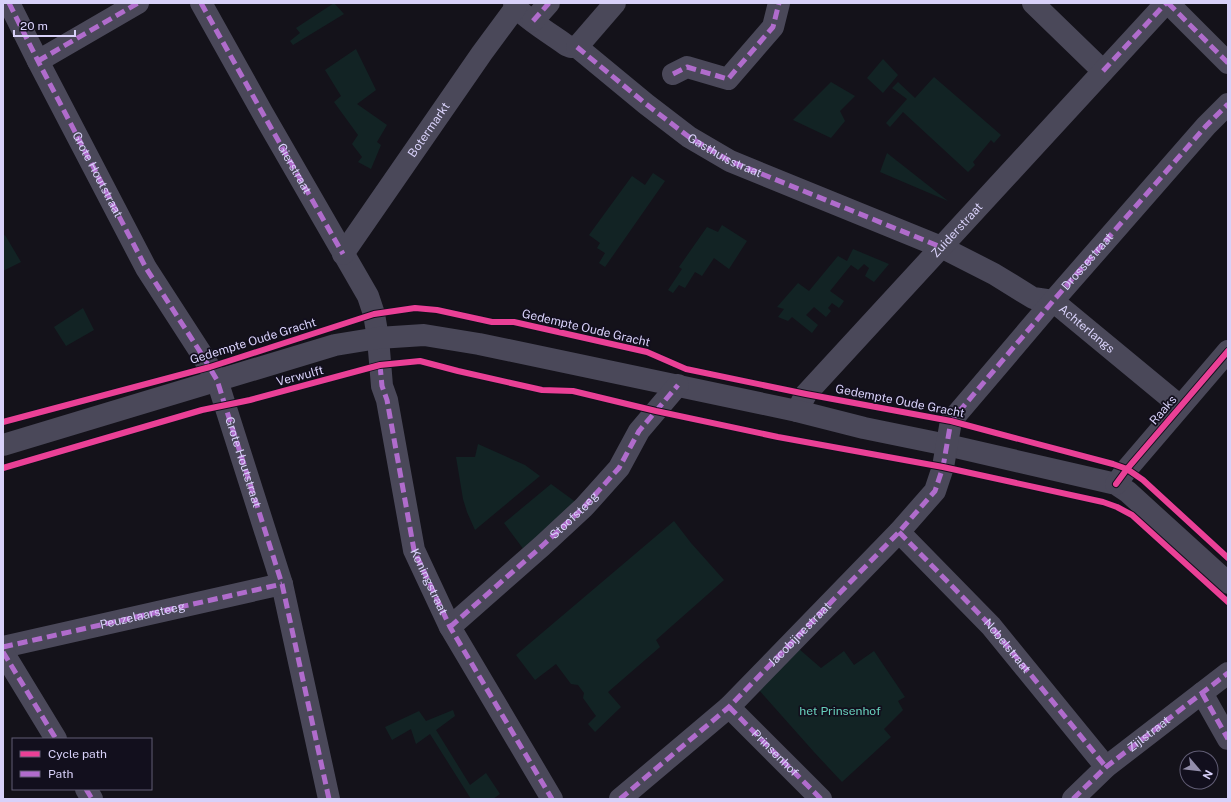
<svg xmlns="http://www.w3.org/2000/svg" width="1231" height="802" font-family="'Public Sans',sans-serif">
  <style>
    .green { fill: #122324 }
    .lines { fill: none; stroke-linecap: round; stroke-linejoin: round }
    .minor { stroke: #4a4859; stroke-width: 22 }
    .quiet { stroke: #b06ccc; stroke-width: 5; stroke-dasharray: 10 5; stroke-linecap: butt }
    .cycleway-casing { stroke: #120f1d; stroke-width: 8 }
    .cycleway { stroke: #ea4096; stroke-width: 6 }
    .labels { text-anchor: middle; stroke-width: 3.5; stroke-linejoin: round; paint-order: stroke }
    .street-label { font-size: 12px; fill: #d8d1f9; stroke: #120f1d }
    .park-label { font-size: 12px; fill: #67cfbb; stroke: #120f1d }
  </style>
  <rect width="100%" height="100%" fill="#14121a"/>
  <!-- green -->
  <g class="green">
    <path d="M334,3l10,11 -51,31 -3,-4 10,-8 -4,-5z"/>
    <path d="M356,49l20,41 -19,14 30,21 -10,17 4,3 -10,24 -13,-7 4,-5 -10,-13 6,-9 -24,-33 7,-6 -16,-26z"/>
    <path d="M883,59l15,16 -15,18 -16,-15z"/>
    <path d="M934,77l67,58 -7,8 -3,-3 -18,22 2,3 -7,7 -65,-60 -13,15 -4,-4 21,-24 -15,-11 6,-6 17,16z"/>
    <path d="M831,82l24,14 -15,15 5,10 -14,17 -38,-18z"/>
    <path d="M887,153l61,48 -68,-29z"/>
    <path d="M653,173l12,8 -60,86 -6,-4 6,-10 -8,-5 3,-5 -11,-8 43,-59 13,9z"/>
    <path d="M722,225l25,16 -18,28 -15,-11 -12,18 -7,-4 -10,16 -6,-3 -6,8 -5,-3 14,-21 -3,-2 28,-40 11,5z"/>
    <path d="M5,235l16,27 -18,9v-35z"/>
    <path d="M853,249l36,15 -15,18 -9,-6 4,-8 -5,-4 -6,6 -7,-5 -21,26 14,10 -5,7 -7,-5 -4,5 3,3 -5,6 -12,-10 -8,8 12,10 -6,8 -20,-16 -4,4 -10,-4 6,-8 -7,-2 21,-24 11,8 29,-35 9,5z"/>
    <path d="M83,308l11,22 -28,16 -12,-19z"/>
    <path d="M478,444l47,21 15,11 -65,54 -8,-18 -4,-13 -7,-42h19z"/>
    <path d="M551,484l26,19 -50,51 -23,-31z"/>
    <path d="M674,521l17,22 33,37 -68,60 4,7 -52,45 13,15 -26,25 -7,-8 8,-8 -13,-18 1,-5 -6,-8 -7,-1 -15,-20 -21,16 -19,-25z"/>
    <path d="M799,649l22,19 23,-17 10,14 20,-14 31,46 -7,4 5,9 -19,19 7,8 -49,45 -28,-30 -56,-63z"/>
    <path d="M453,710l2,6 -19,14 34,55 16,-12 14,21 -7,5h-22l-41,-65 -14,10 -5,-15 -19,11 -7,-13 34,-16 7,10z"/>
  </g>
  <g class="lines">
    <!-- minor -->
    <g class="minor">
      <path d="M9,3l29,58 108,207 53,82 18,30 65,204 47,215"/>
      <path id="s1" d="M201,3l61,109 106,184 6,18 4,24 4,48 5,14 27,150 36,77 102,172"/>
      <path id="s2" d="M514,3c5,12 40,33 52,42l5,2h6l69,57 43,33 41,24 211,86 53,27 39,24 20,3 127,105"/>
      <path d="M1033,3l70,68"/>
      <path d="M1168,3l60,60"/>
      <path d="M533,21l16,-18"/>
      <path d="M577,47l38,-44"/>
      <path d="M38,61l100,-58"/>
      <path d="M673,74l14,-7 41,12 45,-52 6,-24"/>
      <path id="s3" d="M343,254l139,-201 34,-46"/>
      <path id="s4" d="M797,411l9,-17 360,-391"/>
      <path d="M3,445l332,-100 43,-7 46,-3 55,9 318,67 67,17 83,17 169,39 12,8 100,91"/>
      <path d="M1116,484l11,-15 101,-118"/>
      <path d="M899,532l92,94 115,141"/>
      <path id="s5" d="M450,627l92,-81 42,-39 35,-39 20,-37 39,-46"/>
      <path d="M3,647l279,-63"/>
      <path d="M3,652l53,87"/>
      <path d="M1202,693l26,46"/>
      <path d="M729,707l92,92"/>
      <path d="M86,789l6,10"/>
      <path d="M620,799l109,-92 170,-175 36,-41 8,-24 8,-46 102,-120 153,-175 22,-22"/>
      <path d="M1073,799l33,-32 122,-94"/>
    </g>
    <!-- quiet -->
    <g class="quiet">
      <path id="s6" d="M9,3l29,58 108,207 53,82 18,30 65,204 47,215"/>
      <path id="s7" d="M201,3l61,109 81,142"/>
      <path d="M1168,3l60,60"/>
      <path d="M533,21l16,-18"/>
      <path id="s8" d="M577,47l69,57 43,33 41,24 211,86"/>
      <path d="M38,61l100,-58"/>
      <path d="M1103,71l63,-68"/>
      <path d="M673,74l14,-7 41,12 45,-52 6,-24"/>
      <path d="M380,365l2,21 5,14 27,150 36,77 102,172"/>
      <path id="s9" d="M899,532l92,94 115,141"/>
      <path d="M450,627l92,-81 42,-39 35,-39 20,-37 39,-46"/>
      <path id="s10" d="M3,647l279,-63"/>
      <path d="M3,652l53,87"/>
      <path d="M1202,693l26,46"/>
      <path id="s11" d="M729,707l92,92"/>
      <path d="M86,789l6,10"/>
      <path id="s12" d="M620,799l109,-92 170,-175 36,-41 8,-24 8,-46 102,-120 153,-175 22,-22"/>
      <path id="s13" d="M1073,799l33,-32 122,-94"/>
    </g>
    <defs>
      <g id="cycleway">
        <path d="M3,422l207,-55 164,-53 41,-6 22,2 55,12h22l133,30 39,17 120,25 145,27 162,43 14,5 16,11 85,78"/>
        <path d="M3,468l199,-58 48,-10 130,-35 40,-4 38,10 84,19 31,1 83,20 122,26 165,30 160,35 14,5 15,8 96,87"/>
        <path d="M1116,484l11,-15 101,-118"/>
      </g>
    </defs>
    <!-- cycleway casing -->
    <use href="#cycleway" class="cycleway-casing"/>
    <!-- cycleway -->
    <use href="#cycleway" class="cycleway"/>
  </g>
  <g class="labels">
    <!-- street labels -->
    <g class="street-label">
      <text dy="4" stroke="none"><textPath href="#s3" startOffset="151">Botermarkt</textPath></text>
      <text dy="4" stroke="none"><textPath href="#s8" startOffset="184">Gasthuisstraat</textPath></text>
      <text dy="4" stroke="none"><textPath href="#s7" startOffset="190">Gierstraat</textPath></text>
      <text dy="4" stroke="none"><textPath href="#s6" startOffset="193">Grote Houtstraat</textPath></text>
      <text dy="4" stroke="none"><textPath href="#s4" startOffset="242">Zuiderstraat</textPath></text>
      <text dy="4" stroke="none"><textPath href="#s12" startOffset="723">Drossestraat</textPath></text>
      <text transform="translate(586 328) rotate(13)" y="4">Gedempte Oude Gracht</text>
      <text dy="4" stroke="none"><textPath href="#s2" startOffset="667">Achterlangs</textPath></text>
      <text transform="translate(253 341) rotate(-17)" y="4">Gedempte Oude Gracht</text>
      <text transform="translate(300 376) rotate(-15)" y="4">Verwulft</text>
      <text transform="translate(900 401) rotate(11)" y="4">Gedempte Oude Gracht</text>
      <text transform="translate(1163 410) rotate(-49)" y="4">Raaks</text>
      <text dy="4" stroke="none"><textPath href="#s6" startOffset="517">Grote Houtstraat</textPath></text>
      <text dy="4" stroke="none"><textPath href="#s5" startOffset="167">Stoofsteeg</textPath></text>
      <text dy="4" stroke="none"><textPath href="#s1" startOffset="631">Koningstraat</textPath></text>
      <text dy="4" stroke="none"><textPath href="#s10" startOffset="143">Peuzelaarsteeg</textPath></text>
      <text dy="4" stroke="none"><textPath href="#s12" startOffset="244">Jacobijnestraat</textPath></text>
      <text dy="4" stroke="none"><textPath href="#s9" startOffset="157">Nobelstraat</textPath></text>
      <text dy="4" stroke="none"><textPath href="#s13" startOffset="100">Zijlstraat</textPath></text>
      <text dy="4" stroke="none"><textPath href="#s11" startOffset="65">Prinsenhof</textPath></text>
    </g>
    <!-- park labels -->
    <g class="park-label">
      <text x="840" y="715">het Prinsenhof</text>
    </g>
  </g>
  <!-- border -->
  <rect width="1231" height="802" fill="none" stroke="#d8d1f9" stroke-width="8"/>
  <!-- legend -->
  <rect x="12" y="738" width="140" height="52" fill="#120f1d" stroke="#615d75"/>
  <rect x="20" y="751" width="20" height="6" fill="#ea4096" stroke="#615d75"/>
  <text x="48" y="758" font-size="12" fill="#d8d1f9">Cycle path</text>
  <rect x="20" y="771" width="20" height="6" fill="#b06ccc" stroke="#615d75"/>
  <text x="48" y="778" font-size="12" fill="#d8d1f9">Path</text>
  <!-- north arrow -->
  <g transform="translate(1199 770) rotate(118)"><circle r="19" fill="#120f1d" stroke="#615d75"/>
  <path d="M0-3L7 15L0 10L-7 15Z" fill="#938eab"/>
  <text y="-6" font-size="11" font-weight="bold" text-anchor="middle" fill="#d8d1f9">N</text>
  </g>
  <!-- scale -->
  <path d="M14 30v6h61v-6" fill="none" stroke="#d8d1f9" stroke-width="2"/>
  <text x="20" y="30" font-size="12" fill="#d8d1f9" stroke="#120f1d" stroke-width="3" paint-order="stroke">20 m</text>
</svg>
